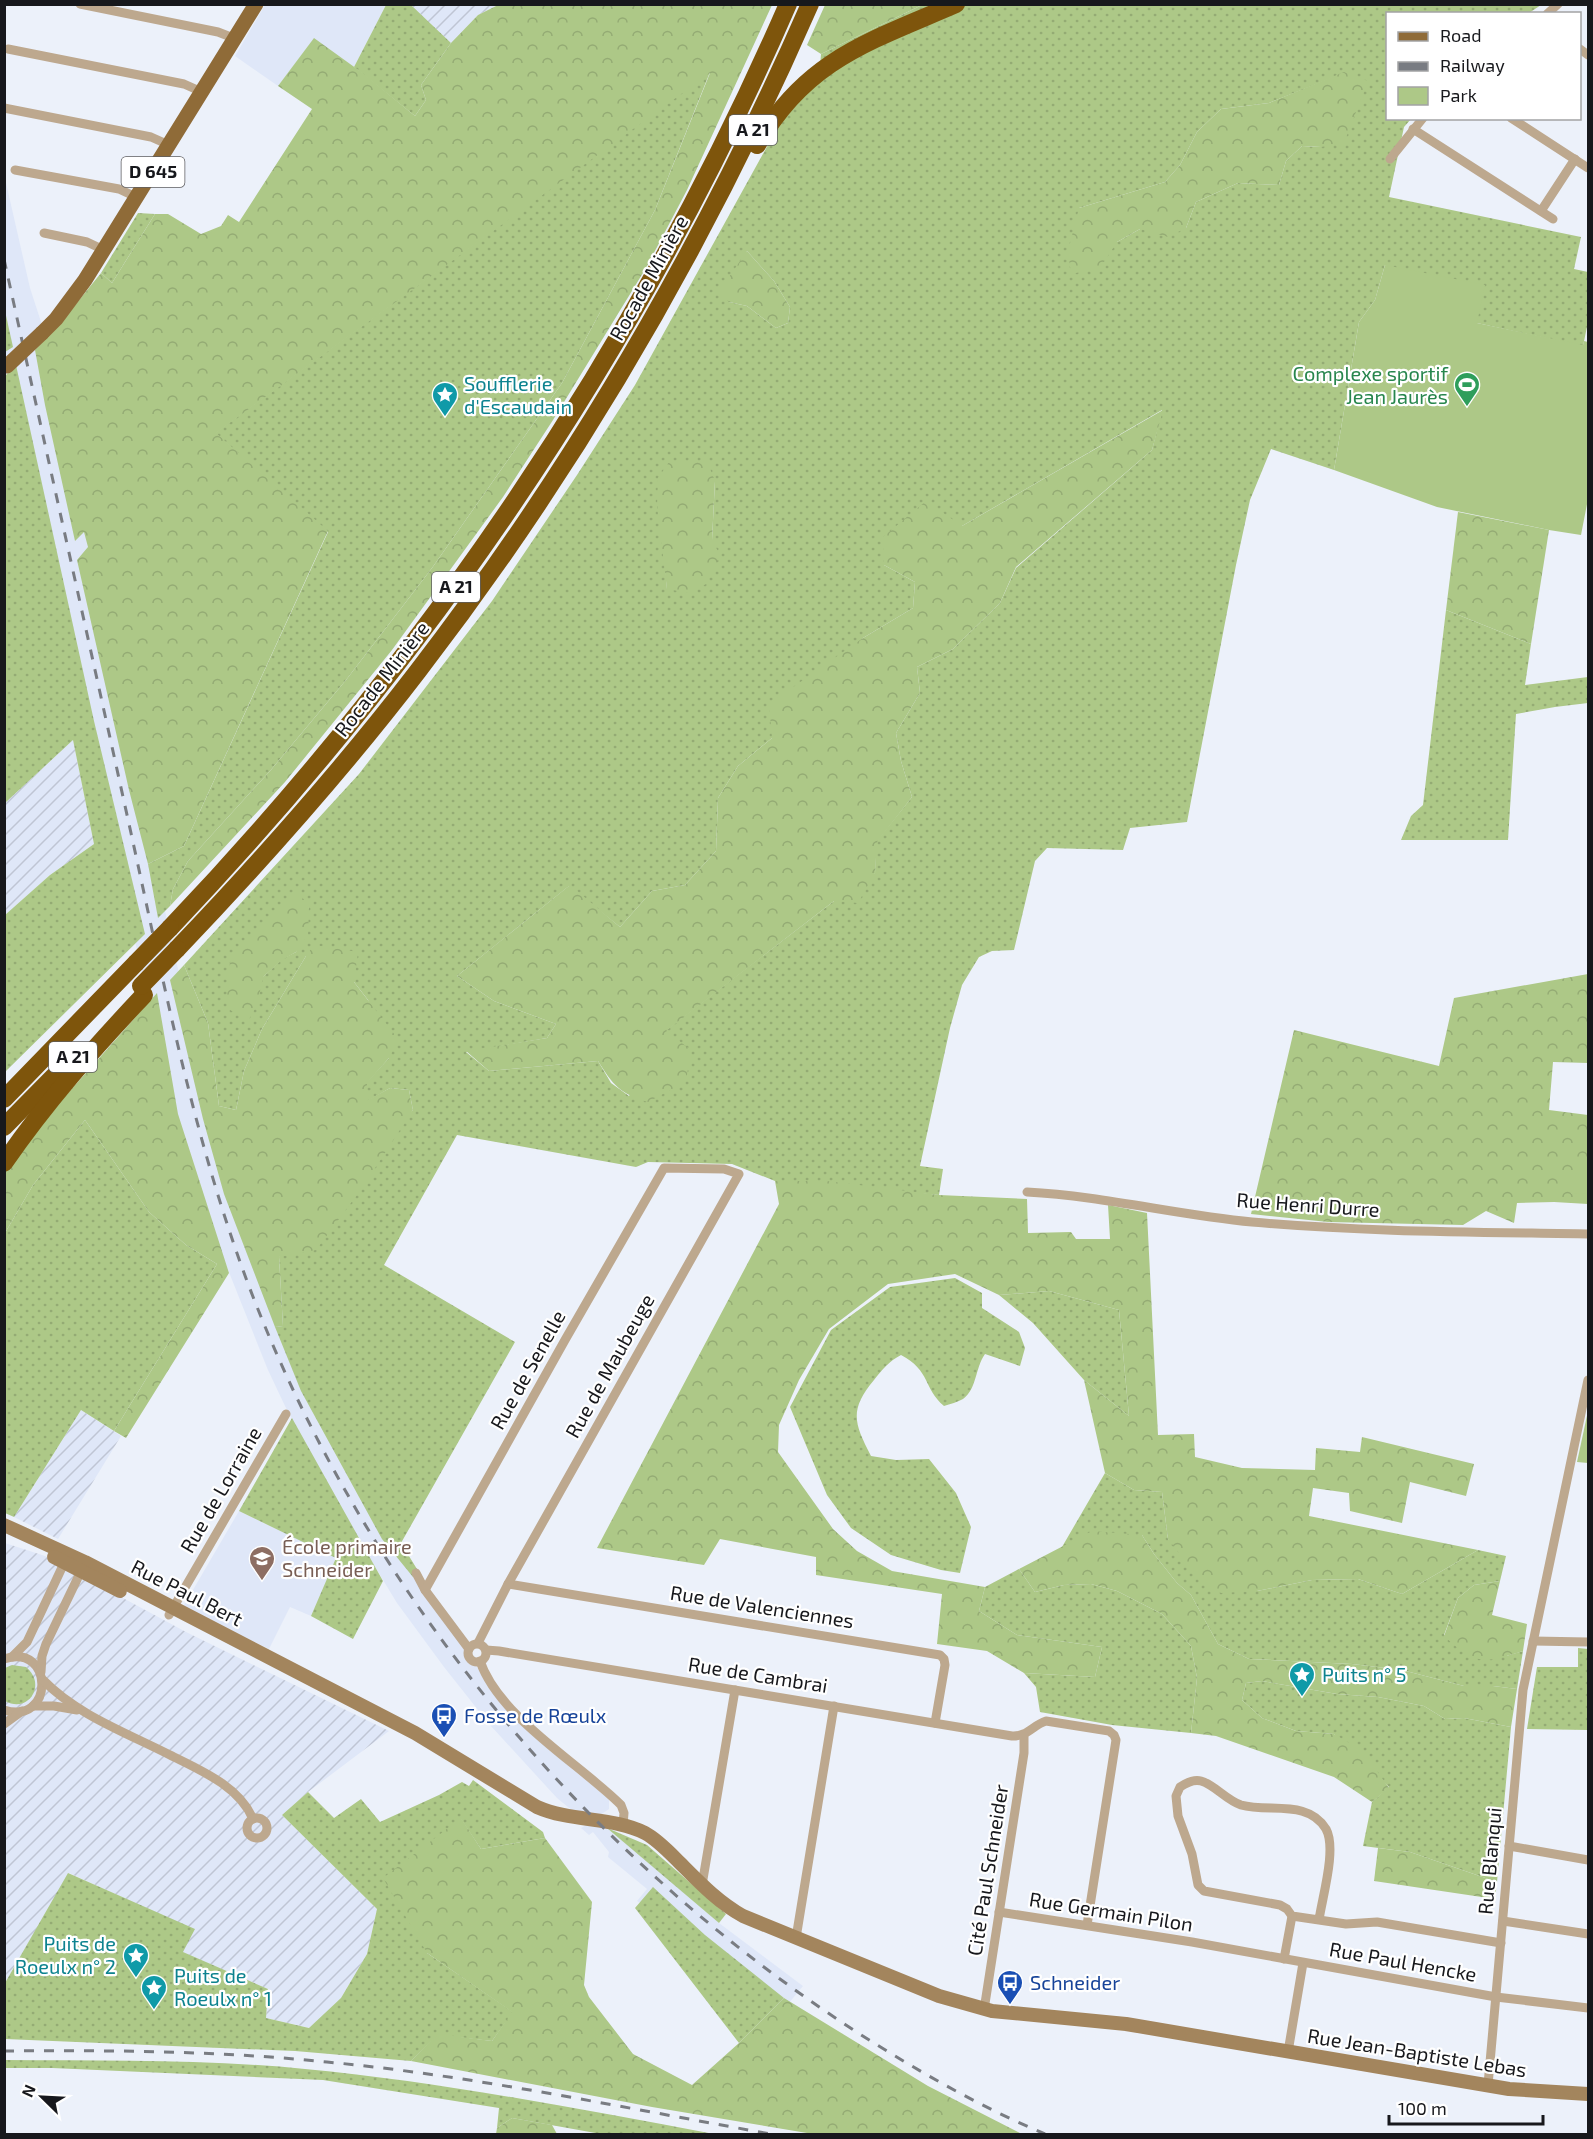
<svg xmlns="http://www.w3.org/2000/svg" width="1593" height="2139" font-family="'Exo 2',sans-serif">
  <style>
    .built { fill: #dfe7f8 }
    .industrial { fill: url(#industrial-furrows) }
    .grass { fill: url(#grass-dots); fill-rule: evenodd }
    .forest { fill: url(#forest-crowns) }
    .park { fill: #adc887 }
    .lines { fill: none; stroke-linecap: round; stroke-linejoin: round }
    .street { stroke: #bda88e; stroke-width: 9 }
    .secondary { stroke: #a3855d; stroke-width: 14 }
    .primary { stroke: #8f6b38; stroke-width: 15 }
    .highway { stroke: #7e550c; stroke-width: 18 }
    .rail { stroke: #797c82; stroke-width: 3; stroke-dasharray: 10 10; stroke-linecap: butt }
    .primary-bridge { stroke: #8f6b38; stroke-width: 15 }
    .highway-bridge { stroke: #7e550c; stroke-width: 18 }
    .labels { text-anchor: middle; stroke-width: 4.5; stroke-linejoin: round; paint-order: stroke }
    .shield { fill: #fff; stroke: #5d5d60; stroke-width: 1.5 }
    .shield-label { font-size: 18px; font-weight: bold; fill: #17181c }
    .street-label { font-size: 20px; fill: #17181c; stroke: #fff }
    .leisure-label { font-size: 20px; fill: #27864d; stroke: #fff; text-anchor: end }
    .culture-label { font-size: 20px; fill: #0d838f; stroke: #fff; text-anchor: start }
    .education-label { font-size: 20px; fill: #785e54; stroke: #fff; text-anchor: start }
    .transit-label { font-size: 20px; fill: #164399; stroke: #fff; text-anchor: start }
  </style>
  <defs>
    <pattern id="industrial-furrows" width="10" height="10" patternUnits="userSpaceOnUse" patternTransform="scale(1.5)"><rect width="10" height="10" fill="#dfe7f8"/><path d="M-1 1l2-2M0 10L10 0M9 11l2-2" fill="none" stroke="#bfc5d4"/></pattern>
    <pattern id="grass-dots" width="8" height="8" patternUnits="userSpaceOnUse" patternTransform="scale(1.5)"><rect width="8" height="8" fill="#adc887"/><path d="M2 2h.1M6 6h.1" fill="none" stroke="#94ab74" stroke-width="1.8" stroke-linecap="round"/></pattern>
    <pattern id="forest-crowns" width="20" height="18" patternUnits="userSpaceOnUse" patternTransform="scale(1.5)"><rect width="20" height="18" fill="#adc887"/><path d="M2 6a3 3 0 1 1 6 0M12 15a3 3 0 1 1 6 0" fill="none" stroke="#94ab74"/></pattern>
  </defs>
  <rect width="100%" height="100%" fill="#ecf1fa"/>
  <!-- built -->
  <g class="built">
    <path d="M265,5h121l-32,62 -40,-28 -36,47 -43,-30z"/>
    <path d="M4,174l26,114 12,37 -38,35z"/>
    <path d="M43,334l41,185 86,416 57,242 201,422 74,103 107,98v9l-9,6 16,17 103,91 84,63 -19,23 -113,-86 -34,-22 10,-12 -39,-32 1,-5 -16,-20 -4,3 -8,-7 5,-3 -6,-8 -23,-19 -67,-73 -46,-58 -47,-64 -51,-84 -61,-113 -17,-36 -63,-158 -44,-156 -156,-687z"/>
    <path d="M239,1511l98,47 -26,58 -21,-9 -21,42 -86,-42z"/>
  </g>
  <!-- industrial -->
  <g class="industrial">
    <path d="M411,5h87l-20,10 -27,28z"/>
    <path d="M73,740l21,104 -44,31 -45,40v-112z"/>
    <path d="M81,1410l40,26 -63,103 -44,-22z"/>
    <path d="M5,1543l40,13 141,76 203,99 -81,61 -26,23 95,94 -10,45 -26,44 -31,30 -44,-10 2,-29 -86,-37 12,-22 -125,-57 -64,110z"/>
  </g>
  <!-- grass -->
  <g class="grass">
    <path d="M386,5h25l40,38 -30,42 5,15 -11,16 -61,-49z"/>
    <path d="M922,5h619l-12,8 -141,1v104l23,1 -7,8 -15,70 192,40 -7,32 14,3v50l-5,24 -106,-23 -92,-58 -10,35 -16,22 -25,148 -63,-21 -21,51 -14,65 -49,257 -57,6 -7,22 -76,-2 -12,13 -21,89 -22,1 -13,6 -17,28 -12,43 -30,138 23,3 -4,26 -164,-14 -43,-17 -84,-2 -12,5 -179,-32 -73,130 131,77 -114,201 19,31 -7,3 -31,-38 -81,-148 -26,-64 8,-1 -4,-69 134,-147 -4,-20 -19,-2 -24,14v-19l23,-25 -21,-58 -14,-18 -48,-26 -44,73 -18,42 -8,39 -17,-4 -11,-83 -24,-58 175,-191 133,-173 85,-126 58,-90 144,-260 40,-46 2,-25zM1344,73l-23,74 -19,-1 -16,15 -7,24 -41,-2 -42,19 -10,26 -46,1 -23,13 -38,-34 86,-26 15,-17 17,-33 24,-23 48,-6zM747,251l27,30 16,26 -2,16 -12,5 -29,-22 -18,-4zM1162,410l-10,40 -136,118 -16,35 -47,46 -36,18 3,26 -24,40 5,28 11,36 -36,45 -1,31 -41,28 -169,130 -36,65 -18,-13 -13,-22 -109,10 -23,-19 81,-14 9,-14 -62,-23 -37,-25 112,-90 51,41 32,-36 33,-6 31,-34 2,-53 20,-32 34,-28 91,-100 50,-30 2,-26 -31,-17 78,-39zM715,481l-3,59 -45,49 -2,-26zM309,906l-13,46 -14,7 -19,18z"/>
    <path d="M710,72l-55,138 -93,173 -130,185 -86,112 -76,91 -82,90 -15,28 -3,17 -12,12 -10,-54 36,-18 144,-314 -113,-99z"/>
    <path d="M138,213l17,1 -43,69 -11,-10z"/>
    <path d="M5,311l8,36 -8,5h-1z"/>
    <path d="M16,365l78,356 51,213 -140,138v-157l45,-40 44,-31 -21,-104 -68,63 -1,-426z"/>
    <path d="M1446,610l85,34 -6,41 63,-8v26l-33,4 -39,7 -8,126h-107l10,-24 12,-11z"/>
    <path d="M85,1120l64,92 37,33 31,19 -103,167 -33,-21 -67,107 -9,-4v-280l28,-48z"/>
    <path d="M955,1278l27,15v15l37,24 6,16 -5,18 -35,-12c-10,14 -8,35 -22,45 -5,3 -13,5 -19,7 -21,-18 -13,-35 -43,-51 -12,6 -19,15 -27,25 -25,30 -20,43 -3,76l25,4 33,-1 27,34 15,34 -11,46 -19,-3 -50,-15 -40,-27 -24,-33 -37,-88 41,-77 59,-43z"/>
    <path d="M1049,1291l70,19 10,106 -45,-36 -51,-57 -34,-28z"/>
    <path d="M292,1418l91,163 -30,58 -42,-23 25,-58 -97,-47z"/>
    <path d="M1105,1473l29,17 28,2 6,47 89,52 55,-11 46,-1 44,15 76,-44 28,6 -6,25 -26,4 -16,13 -14,37 62,21 17,-5 -6,38 -24,-3h-29l-62,-16 -50,-6 -103,-5 -31,-15 -27,-49 -14,-12 -23,-29 -12,-19 -80,12z"/>
    <path d="M1019,1569l16,23 29,-7 27,-1 26,7 45,23 29,32 6,32 -6,55 -79,-8 -72,-13 -4,-25 -12,-14 71,4 7,-30 -85,-12 -38,-24 6,-24z"/>
    <path d="M1578,1648l10,1v81l-61,-1 10,-62h41z"/>
    <path d="M12,1665l14,2c21,17 3,47 -21,34v-33z"/>
    <path d="M1262,1681l75,13 41,3 46,9 21,13 19,-1 47,9 -14,155 -87,-30 -47,-6 9,-44 17,-15 -55,-53 -38,-3 -34,-13 -20,-18 4,-17z"/>
    <path d="M473,1780l70,52 2,6 -64,11 -20,-30 -34,134 86,59 -21,29 -55,-6 -26,26 -116,-10 -290,-12v-56l63,-110 127,56 -12,23 85,37 -2,29 43,10 32,-30 26,-44 10,-45 -95,-94 26,-23 26,26 27,-19 19,23 59,-27 23,-13 7,4z"/>
    <path d="M607,1828l40,17 79,69 -7,9z"/>
    <path d="M653,1887l52,48 79,63 -45,45 -104,-135z"/>
    <path d="M5,2060c100,1 200,-1 300,9 137,13 274,40 409,65h-113l-89,-16 -15,10 2,-20 -176,-28 -271,-12h-47z"/>
  </g>
  <!-- forest -->
  <g class="forest">
    <path d="M604,4l3,2 2,-2 163,1 -85,185 -41,78 -93,152 -50,77 -111,153 -107,132 -115,124 3,-17 15,-28 82,-90 76,-91 86,-112 130,-185 93,-173 55,-137 -494,360 112,98 -144,315 -36,18 -19,-74 -52,-230 11,-13 -4,-15 -9,9 -30,-136 -10,-55 28,-30 38,-47 11,10 43,-69h13l33,20 20,-8 7,-11 11,7 73,-113 -34,-23 36,-48 50,36 51,42 11,-16 -5,-15 30,-42 27,-28 20,-10z"/>
    <path d="M825,5v-1l97,1 -101,49 -14,-9z"/>
    <path d="M1344,72l24,9 -24,62 -23,4 -19,-1 -16,15 -7,24 -41,-2 -42,19 -10,26 -18,9 -28,-8 -23,13 -17,26 -29,6 -3,-23 11,-43 86,-26 15,-17 17,-33 24,-23 48,-6z"/>
    <path d="M747,251l27,30 16,26 -2,16 -12,5 -29,-22 -18,-4 -11,-9z"/>
    <path d="M1163,410l-11,40 -136,117 -16,36 -47,46 -36,18 3,26 -24,40 5,28 11,36 -35,45 -2,31 -17,30 -24,-2 -168,130 25,19 -4,25 -13,13 -26,14c-28,-8 -35,-17 -50,-41l-109,10 -23,-20 81,-13 9,-14 -62,-23 -37,-25 113,-91 50,42 32,-36 33,-6 31,-34 2,-53 20,-32 34,-28 -3,-34 94,-66 50,-30 2,-26 -31,-17 -1,-28 43,-36 36,25z"/>
    <path d="M707,461l8,20 -3,59 8,15 -14,29 -17,9 -22,-4 -10,-83 1,-28 11,-16z"/>
    <path d="M1458,512l91,18 -18,114 -85,-34z"/>
    <path d="M298,892l11,14 -1,29 -12,17 -14,8 -19,17 -6,28 -9,16 -21,-13v-31l4,-18z"/>
    <path d="M314,945l44,7 -4,30 44,57 -9,19 -22,25 -1,18 24,-13 19,2 4,20 -51,78 -46,62 -37,7 4,69 -8,1 -51,-133 -21,-75 -33,-139 14,-15 24,58 11,83 17,4 8,-39 18,-42 44,-73z"/>
    <path d="M1588,974v89l-35,-1 -4,48 39,5v89l-34,-2 -37,1 -3,20 -28,-12 -23,14 -135,-3 -77,-8 43,-184 145,36 15,-68z"/>
    <path d="M157,993l21,121 51,159 -103,165 -12,-7 103,-167 -31,-19 -37,-33 -64,-92 -52,65 -28,48v-69z"/>
    <path d="M775,1181h52l112,14 88,4 1,34 43,-1 5,7h34l-2,-34 39,8 11,222 36,-1 1,23 47,11 73,2 1,-22 44,4 2,-15 112,27 -8,32 -56,-14 -8,41 -52,-12 -1,-18 -36,-5 -4,28 169,34 -76,44 -44,-15 -46,1 -55,11 -36,2 -20,-12 -33,-42 -6,-47 -28,-2 -29,-17 -21,-93 45,36 -10,-106 -70,-19 -50,4 -44,-21 -67,10 -59,45 -30,51 -20,45 -1,27 55,77 24,22 35,20 93,16 -6,24 38,24 85,12 -7,30 -71,-4 -37,-22 -50,-7 5,-50 -126,-19v-18l-96,-18 -16,26 -107,-17 182,-344z"/>
    <path d="M1092,1531l50,4 12,19 23,29 14,12 27,49 31,15 103,5 50,6 62,16h29l24,3 -6,38 -47,-9 -19,1 -21,-13 -46,-9 -41,-3 -75,-13 -16,2 -4,17 20,18 34,13 38,3 29,17 26,37 -17,14 -38,-25 -118,-41 -25,-3 6,-55 -6,-32 -29,-32 -45,-23 -26,-7 -27,1 -29,7 -16,-23z"/>
    <path d="M1500,1581l-8,34 35,9 -4,27c-40,13 -47,14 -79,-15l14,-38 16,-13z"/>
    <path d="M461,1818l20,31 64,-11 47,64 -8,83 5,12 44,57 59,31 47,-42 45,-45 144,88 94,48h-209l-161,-27 -241,-46 26,-27 55,7 20,-29 -85,-59 -44,-75z"/>
    <path d="M1378,1848l32,4 87,30 -2,17 -121,-18z"/>
    <path d="M512,2118l40,7 5,9h-61l1,-6z"/>
  </g>
  <!-- park -->
  <g class="park">
    <path d="M1385,265l100,20 -8,38 106,22 1,-4 4,1v157l-7,36 -32,-5 -112,-23 -103,-37 25,-148 16,-22z"/>
    <path d="M1571,1173h17v20l-17,1z"/>
    <path d="M1588,1411v52l-11,-1z"/>
  </g>
  <g class="lines">
    <!-- street -->
    <g class="street">
      <path d="M80,4l138,28 18,7"/>
      <path d="M1547,14l11,-10"/>
      <path d="M8,49l176,35 18,8"/>
      <path d="M1580,49l8,6"/>
      <path d="M4,108l147,29 18,8"/>
      <path d="M1511,118l77,50"/>
      <path d="M1413,129l140,90"/>
      <path d="M1390,159l33,-41"/>
      <path d="M15,170l104,19 17,8"/>
      <path d="M1541,211l34,-52"/>
      <path d="M44,233l43,9 17,8"/>
      <path d="M1027,1192c76,4 150,23 225,30 112,10 225,10 336,12"/>
      <path d="M416,1573l9,17 44,59"/>
      <path d="M508,1584l432,71 4,4 1,6 -10,58"/>
      <path d="M425,1590l140,-250 99,-172 60,1 15,5 -231,410 -30,59"/>
      <path d="M169,1615l117,-201"/>
      <path d="M1533,1641l55,1"/>
      <circle cx="477" cy="1653" r="9"/>
      <path d="M486,1650l13,1 513,85c15,1 21,-11 34,-15l63,10 5,4 2,5 -29,185"/>
      <path d="M12,1657l15,-15 39,-83"/>
      <path d="M4,1659c50,-17 51,67 0,51"/>
      <path d="M480,1661c19,56 100,103 141,144l3,8 -1,12"/>
      <path d="M41,1672l1,-16 4,-12 37,-77"/>
      <path d="M43,1680c34,35 84,53 127,75 30,15 69,31 83,64"/>
      <path d="M33,1706h21l23,4"/>
      <path d="M4,1724l18,-13"/>
      <circle cx="257" cy="1828" r="10"/>
      <path d="M1509,1846l79,14"/>
      <path d="M702,1885l33,-195"/>
      <path d="M999,1912l193,30 304,55 92,11"/>
      <path d="M1319,1920c3,-22 18,-71 7,-91 -18,-30 -57,-16 -85,-24 -15,-5 -26,-20 -40,-24 -7,-2 -15,2 -21,6l-4,9 2,20 14,38 6,31 6,6 76,14 7,4 5,7 54,8 31,-2 124,21"/>
      <path d="M1503,1921l85,13"/>
      <path d="M796,1938l38,-232"/>
      <path d="M1284,1959l8,-43"/>
      <path d="M984,2010l40,-257v-18"/>
      <path d="M1288,2052l15,-89"/>
      <path d="M1488,2085l35,-395 65,-310"/>
    </g>
    <!-- secondary -->
    <g class="secondary">
      <path d="M4,1525l81,37 330,171 122,74c34,15 77,10 108,26 13,7 24,19 35,30 19,19 38,39 63,53l196,80 53,15 134,13 383,65 79,5"/>
      <path d="M54,1557l66,34"/>
    </g>
    <!-- primary -->
    <path class="primary" d="M42,333l14,-14 29,-39 171,-276"/>
    <!-- highway -->
    <g class="highway">
      <path d="M757,145c49,-86 114,-104 199,-141"/>
      <path d="M170,928c259,-272 468,-579 618,-924"/>
      <path d="M177,949c85,-89 166,-180 241,-278 158,-205 288,-429 392,-667"/>
      <path d="M4,1099l132,-136"/>
      <path d="M4,1127l62,-63"/>
      <path d="M4,1163c42,-61 90,-115 140,-168"/>
    </g>
    <!-- rail -->
    <g class="rail">
      <path d="M4,259c42,191 85,383 127,574 33,150 62,303 116,448 117,311 340,579 619,757 57,36 117,70 179,96"/>
      <path d="M4,2051c108,-1 216,0 323,11 149,14 297,46 444,72"/>
    </g>
    <!-- primary-bridge -->
    <path class="primary-bridge" d="M7,366l35,-33"/>
    <!-- highway-bridge -->
    <g class="highway-bridge">
      <path d="M136,963l34,-35"/>
      <path d="M141,986l36,-37"/>
    </g>
  </g>
  <!-- icons -->
  <defs>
    <symbol id="stadium-pin" viewBox="-11 -11 22 30"><path d="M0 17L-7.5 6A9.5 9.5 0 1 1 7.5 6Z" fill="#2e9e5b" stroke="#fff"/><path d="M0-5a6.5 5 0 1 0 0 10a6.5 5 0 1 0 0-10ZM-3.5-1.8h7v3.6h-7Z" fill="#fff"/></symbol>
    <symbol id="sight-pin" viewBox="-11 -11 22 30"><path d="M0 17L-7.5 6A9.5 9.5 0 1 1 7.5 6Z" fill="#0f9aa8" stroke="#fff"/><path d="M0-6L1.8-2.2L6-1.7L2.9 1.2L3.7 5.4L0 3.3L-3.7 5.4L-2.9 1.2L-6-1.7L-1.8-2.2Z" fill="#fff"/></symbol>
    <symbol id="school-pin" viewBox="-11 -11 22 30"><path d="M0 17L-7.5 6A9.5 9.5 0 1 1 7.5 6Z" fill="#8d6e63" stroke="#fff"/><path d="M0-5L7-2L0 1L-7-2ZM-4 1L0 2.5L4 1V4Q0 6-4 4Z" fill="#fff"/></symbol>
    <symbol id="bus-pin" viewBox="-11 -11 22 30"><path d="M0 17L-7.5 6A9.5 9.5 0 1 1 7.5 6Z" fill="#1a4fb4" stroke="#fff"/><path d="M-5-6H5V4H4V6H2V4H-2V6H-4V4H-5ZM-3.5-4V0h7V-4ZM-3.5 1.2v1.5H-2V1.2ZM2 1.2v1.5H3.5V1.2Z" fill="#fff"/></symbol>
  </defs>
  <g fill-rule="evenodd">
    <use href="#stadium-pin" x="1452" y="370" width="30" height="40"/>
    <use href="#sight-pin" x="430" y="380" width="30" height="40"/>
    <use href="#school-pin" x="247" y="1544" width="30" height="40"/>
    <use href="#sight-pin" x="1287" y="1660" width="30" height="40"/>
    <use href="#bus-pin" x="429" y="1701" width="30" height="40"/>
    <use href="#sight-pin" x="121" y="1941" width="30" height="40"/>
    <use href="#bus-pin" x="995" y="1968" width="30" height="40"/>
    <use href="#sight-pin" x="139" y="1973" width="30" height="40"/>
  </g>
  <g class="labels">
    <!-- shield labels -->
    <g class="shield">
      <rect x="729" y="115" width="48" height="30" rx="4.5"/>
      <rect x="121.5" y="157" width="63" height="30" rx="4.5"/>
      <rect x="432" y="572" width="48" height="30" rx="4.5"/>
      <rect x="49" y="1042" width="48" height="30" rx="4.5"/>
    </g>
    <g class="shield-label">
      <text x="753" y="136">A 21</text>
      <text x="153" y="178">D 645</text>
      <text x="456" y="593">A 21</text>
      <text x="73" y="1063">A 21</text>
    </g>
    <!-- street labels -->
    <g class="street-label">
      <text transform="translate(649 278) rotate(-61)" y="7">Rocade Minière</text>
      <text transform="translate(382 679) rotate(-52)" y="7">Rocade Minière</text>
      <text transform="translate(1308 1205) rotate(4)" y="7">Rue Henri Durre</text>
      <text transform="translate(610 1366) rotate(-61)" y="7">Rue de Maubeuge</text>
      <text transform="translate(528 1370) rotate(-61)" y="7">Rue de Senelle</text>
      <text transform="translate(221 1490) rotate(-60)" y="7">Rue de Lorraine</text>
      <text transform="translate(187 1593) rotate(27)" y="7">Rue Paul Bert</text>
      <text transform="translate(762 1607) rotate(9)" y="7">Rue de Valenciennes</text>
      <text transform="translate(758 1675) rotate(9)" y="7">Rue de Cambrai</text>
      <text transform="translate(1490 1861) rotate(-85)" y="7">Rue Blanqui</text>
      <text transform="translate(988 1870) rotate(-81)" y="7">Cité Paul Schneider</text>
      <text transform="translate(1111 1912) rotate(9)" y="7">Rue Germain Pilon</text>
      <text transform="translate(1403 1962) rotate(10)" y="7">Rue Paul Hencke</text>
      <text transform="translate(1417 2053) rotate(9)" y="7">Rue Jean-Baptiste Lebas</text>
    </g>
    <!-- leisure labels -->
    <g class="leisure-label">
      <text x="1448" y="381">Complexe sportif<tspan x="1448" dy="23">Jean Jaurès</tspan></text>
    </g>
    <!-- culture labels -->
    <g class="culture-label">
      <text x="464" y="391">Soufflerie<tspan x="464" dy="23">d'Escaudain</tspan></text>
      <text x="1322" y="1682">Puits n° 5</text>
      <text x="116" y="1951" text-anchor="end">Puits de<tspan x="116" dy="23">Roeulx n° 2</tspan></text>
      <text x="174" y="1983">Puits de<tspan x="174" dy="23">Roeulx n° 1</tspan></text>
    </g>
    <!-- education labels -->
    <g class="education-label">
      <text x="282" y="1554">École primaire<tspan x="282" dy="23">Schneider</tspan></text>
    </g>
    <!-- transit labels -->
    <g class="transit-label">
      <text x="464" y="1723">Fosse de Rœulx</text>
      <text x="1030" y="1990">Schneider</text>
    </g>
  </g>
  <!-- border -->
  <rect width="1593" height="2139" fill="none" stroke="#17181c" stroke-width="12"/>
  <!-- legend -->
  <rect x="1386" y="12" width="195" height="108" fill="#ffffff" stroke="#a2a3a4" stroke-width="1.5"/>
  <rect x="1398" y="32" width="30" height="9" fill="#8f6b38" stroke="#a2a3a4" stroke-width="1.5"/>
  <text x="1440" y="42" font-size="18" fill="#17181c">Road</text>
  <rect x="1398" y="62" width="30" height="9" fill="#797c82" stroke="#a2a3a4" stroke-width="1.5"/>
  <text x="1440" y="72" font-size="18" fill="#17181c">Railway</text>
  <rect x="1398" y="87" width="30" height="18" fill="#adc887" stroke="#a2a3a4" stroke-width="1.5"/>
  <text x="1440" y="102" font-size="18" fill="#17181c">Park</text>
  <!-- north arrow -->
  <g transform="translate(42 2097) rotate(294)" stroke="#ffffff" stroke-width="4.5" paint-order="stroke">
  <path d="M0-4.5L10 22L0 15L-10 22Z" fill="#17181c"/>
  <text y="-9" font-size="16" font-weight="bold" text-anchor="middle" fill="#17181c">N</text>
  </g>
  <!-- scale -->
  <path d="M1389 2115v9h154v-9" fill="none" stroke="#17181c" stroke-width="3"/>
  <text x="1398" y="2115" font-size="18" fill="#17181c" stroke="#ffffff" stroke-width="4.5" paint-order="stroke">100 m</text>
</svg>
